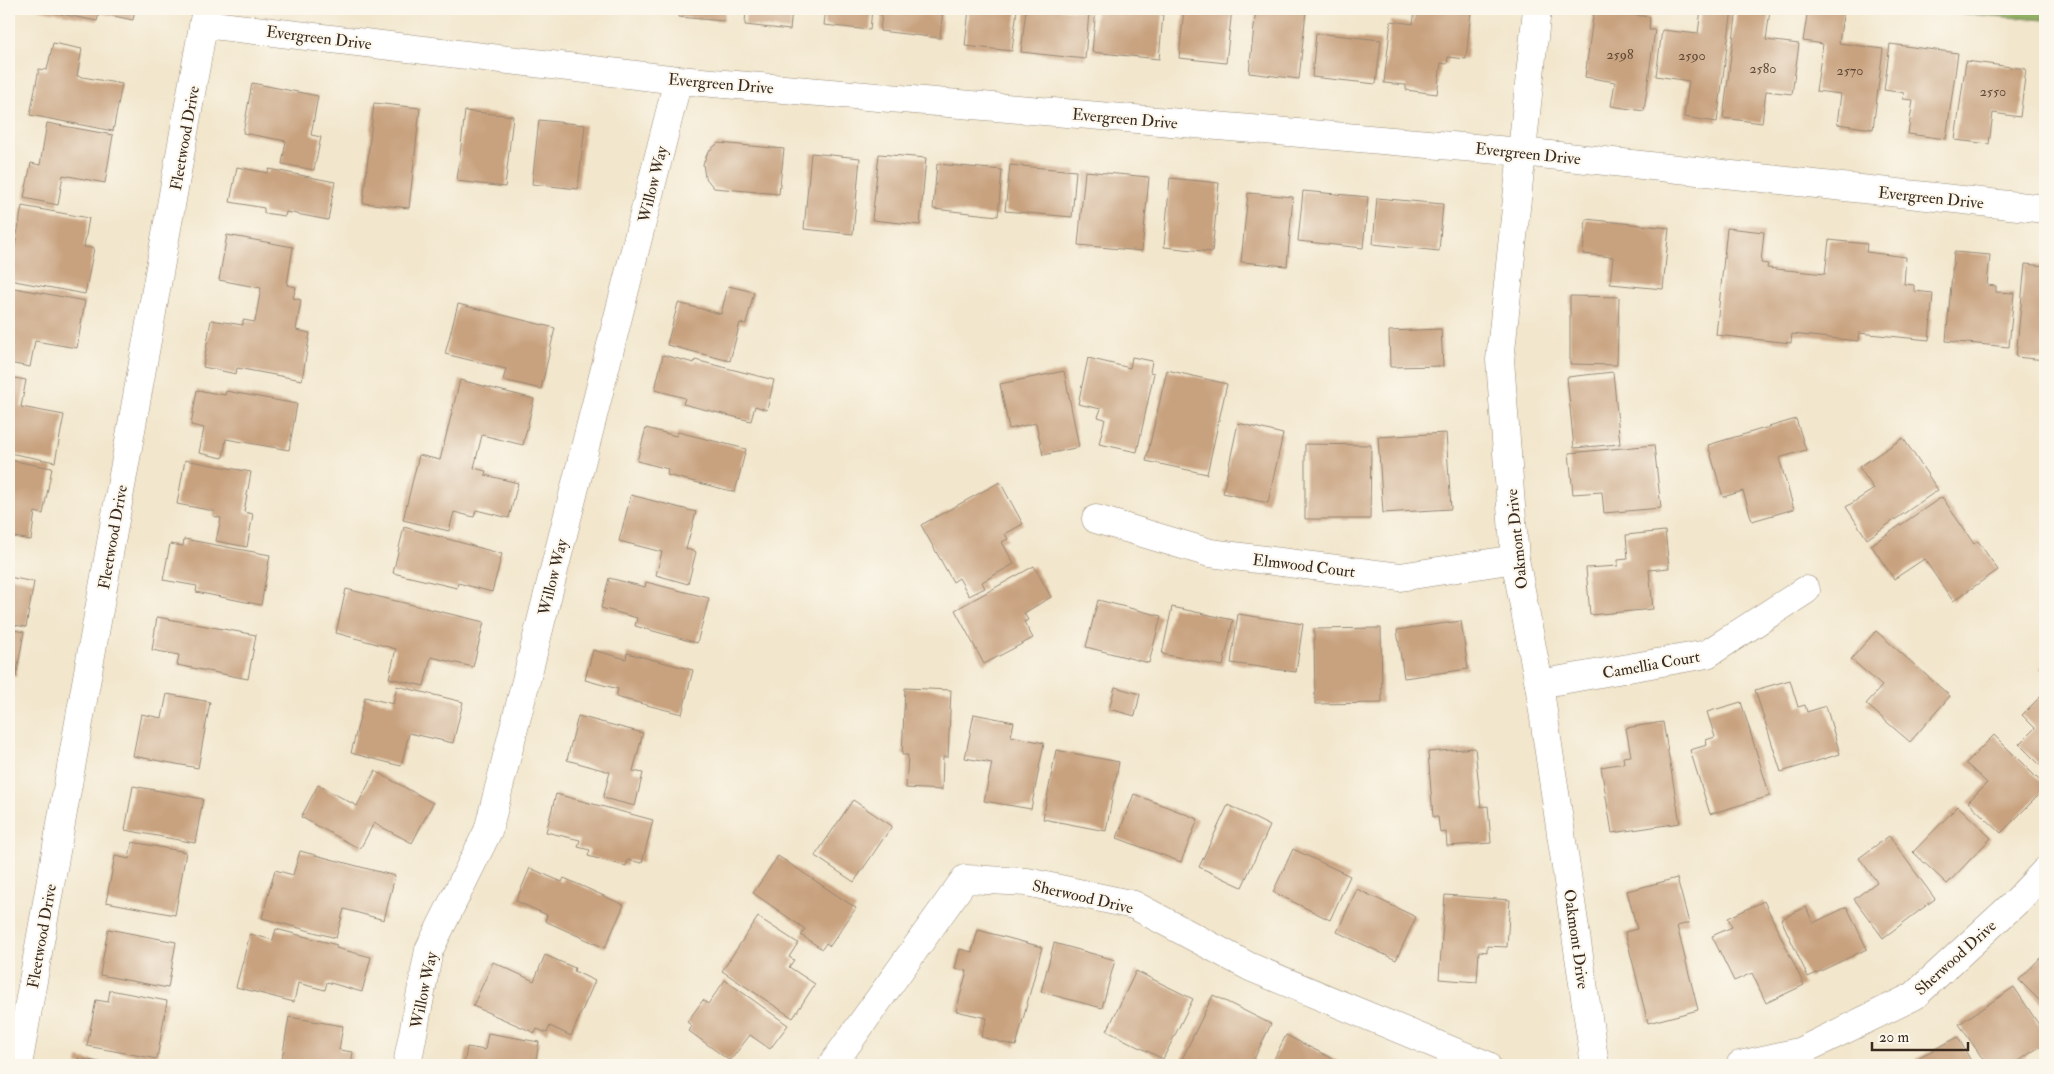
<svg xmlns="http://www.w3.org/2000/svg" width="2054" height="1074" font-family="'IM FELL Double Pica',serif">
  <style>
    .forest { fill: #90b064; stroke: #666d41 }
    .building { fill: #c8a17e }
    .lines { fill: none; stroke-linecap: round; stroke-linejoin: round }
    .street-casing { stroke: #968875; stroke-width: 29 }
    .street { stroke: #fff; stroke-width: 28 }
    .labels { text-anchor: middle; stroke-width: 4; stroke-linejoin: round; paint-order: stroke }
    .number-label { font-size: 14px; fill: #5e4836 }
    .street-label { font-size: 16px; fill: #3b2a1e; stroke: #fbf7ec }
  </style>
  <rect width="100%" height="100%" fill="#fbf7ec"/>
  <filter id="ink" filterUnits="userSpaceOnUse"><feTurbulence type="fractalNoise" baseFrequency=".02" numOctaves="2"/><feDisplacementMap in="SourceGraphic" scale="10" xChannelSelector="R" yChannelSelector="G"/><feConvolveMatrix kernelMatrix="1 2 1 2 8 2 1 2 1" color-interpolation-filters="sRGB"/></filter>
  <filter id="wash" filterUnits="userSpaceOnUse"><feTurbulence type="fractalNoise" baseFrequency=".0096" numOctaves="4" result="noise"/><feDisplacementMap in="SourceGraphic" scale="20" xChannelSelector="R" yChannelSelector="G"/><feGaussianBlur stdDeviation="1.12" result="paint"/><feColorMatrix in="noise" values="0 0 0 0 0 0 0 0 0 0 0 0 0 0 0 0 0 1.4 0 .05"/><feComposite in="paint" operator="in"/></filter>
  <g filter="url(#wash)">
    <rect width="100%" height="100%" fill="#f2e6cc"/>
    <!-- forest -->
    <path class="forest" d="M1901,9h144v11l-136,-10z"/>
    <g id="blocks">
      <!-- building -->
      <g class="building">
        <path d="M36,9h99l-2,11 -34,-7 -2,8z"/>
        <path d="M680,9h45l-1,12 -45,-4z"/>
        <path d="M746,9h46l-2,21 -45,-5z"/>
        <path d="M826,9h46l-2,21 -46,-5z"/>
        <path d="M879,9h64l-3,29 -60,-7 2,-17h-3z"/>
        <path d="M969,9h48l-5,42 -47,-5z"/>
        <path d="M1026,9h34l29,3 -4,47 -64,-7z"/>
        <path d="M1096,9h22l45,5 -4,45 -67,-7z"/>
        <path d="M1184,9h48l-6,54 -47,-5z"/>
        <path d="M1256,9l50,2 -7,68 -50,-6z"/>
        <path d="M1415,9h32l24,2 -5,48 -18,-2 -1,7 -6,-1 -4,31 -31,-4v-5l-22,-2 7,-62 22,3z"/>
        <path d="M1701,9h31l-15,113 -33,-5 5,-36 -33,-5 6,-46 36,4z"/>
        <path d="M1737,9l33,1 -4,30 33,4 -7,50 -26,-3 -4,32 -39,-5z"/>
        <path d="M1808,9h36l-5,34 44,6 -10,80 -36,-5 4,-30 -25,-3 7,-47 -20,-3z"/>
        <path d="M1594,10l56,7 -1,13h6l-11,81 -33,-5 4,-24 -30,-5z"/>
        <path d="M1316,33l65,7 -5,44 -64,-7z"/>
        <path d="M53,43l29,6 -5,27 45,8 -9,47 -83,-16 9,-46 8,1z"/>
        <path d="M1890,44l68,9 -12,86 -38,-5 5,-34 -10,-1 1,-6 -20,-3z"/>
        <path d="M1966,61l60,8 -6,48 -27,-4 -4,31 -34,-4z"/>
        <path d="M252,83l66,13 -7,39 10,2 -7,33 -32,-6 4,-23 -43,-8z"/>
        <path d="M374,103l46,5 -11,100 -46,-5z"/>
        <path d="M465,111l48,5 -8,71 -48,-6z"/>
        <path d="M539,120l46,5 -7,64 -46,-5z"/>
        <path d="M47,123l66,12 -8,48 -42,-8 -5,30 -34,-7 7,-35 9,2z"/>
        <path d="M718,143l66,6 -5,45 -65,-6 -9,-11 -2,-13 5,-12z"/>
        <path d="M811,153l49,5 -7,76 -49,-5z"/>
        <path d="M879,154l47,4 -6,67 -48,-5z"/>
        <path d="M937,164l65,6 -4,46 -65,-7z"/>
        <path d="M1010,165l66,6 -4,46 -67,-6z"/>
        <path d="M237,167l31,6 1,-4 66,13 -7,38 -42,-8 -1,4 -21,-3v-5l-34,-6z"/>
        <path d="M1085,171l64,6 -7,74 -64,-6z"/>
        <path d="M1170,178l49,5 -7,69 -48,-5z"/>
        <path d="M1303,191l65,6 -5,51 -65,-7z"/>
        <path d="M1248,193l45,4 -6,69 -46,-4z"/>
        <path d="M1377,198l66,6 -4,47 -66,-7z"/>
        <path d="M22,206l67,12 -5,29 10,1 -9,46 -76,-14z"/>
        <path d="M1586,219l83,9 -6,61 -53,-5 3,-27 -30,-3z"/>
        <path d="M1727,228l37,4 -3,31 7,1 -1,4 58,6 4,-34 38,4 -1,8 40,5 -2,27 10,1v6l19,2 -4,47 -70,-7 -1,8 -66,-7 -1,9 -75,-8z"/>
        <path d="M227,235l66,12 -6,38 9,2 -3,11 8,2 -5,30 14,3 -8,47 -65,-12 -1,6 -33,-7 8,-47 32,5v-5l12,2 6,-34 -42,-8z"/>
        <path d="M1954,252l36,3 -3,30 9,1v6l18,1 -5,54 -63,-6z"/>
        <path d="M2025,264l20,2v94l-29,-3z"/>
        <path d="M728,286l26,6 -8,32 -6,-1 -10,38 -63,-16 11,-42 43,11z"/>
        <path d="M9,287l76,14 -8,47 -42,-7 -5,26 -21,-4z"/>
        <path d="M1570,296l49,1 -2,68 -47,-1z"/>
        <path d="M458,304l97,24 -14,61 -38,-9 3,-11 -61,-15z"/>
        <path d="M1441,329l2,37 -53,1 -1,-36z"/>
        <path d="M663,355l31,8 1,-3 79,20 -7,30 -12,-4 -4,15 -68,-17 2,-6 -30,-8z"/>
        <path d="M1132,357l20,4 -2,11 4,1 -17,79 -38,-8 6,-25 -7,-2 3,-8 -23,-5 10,-46 42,10z"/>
        <path d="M1167,370l60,14 -20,90 -61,-13z"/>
        <path d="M1064,371l15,76 -36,8 -7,-32 -27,6 -9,-45z"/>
        <path d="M1613,372l7,72 -46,4 -7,-71z"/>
        <path d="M9,377l17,3 -5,27 43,8 -9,47 -46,-9z"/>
        <path d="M460,380l74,19 -11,46 -41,-10 -8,33 12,3 -1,4 33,8 -9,35 -33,-8 -2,7 -20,-5 -5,19 -46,-11 16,-65 21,5z"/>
        <path d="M197,390l28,5 1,-4 71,13 -8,46 -63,-11 -3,19 -24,-5 5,-25 -13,-3z"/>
        <path d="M1796,419l10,31 -27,8 15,51 -42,12 -9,-30 -20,6 -15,-52z"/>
        <path d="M1238,423l45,11 -15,69 -45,-10z"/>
        <path d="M646,428l30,8 2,-4 68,17 -11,43 -68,-17 1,-6 -31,-8z"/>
        <path d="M1446,433l5,76 -68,4 -5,-76z"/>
        <path d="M1903,438l35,52 -71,49 -21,-32 28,-18 -15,-22z"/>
        <path d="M1305,444l66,1 -1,74h-65z"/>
        <path d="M1654,445l7,63 -57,5 -2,-21 -29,2 -4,-41z"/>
        <path d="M9,460l43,8 -9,46 -8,-2 -4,28 -22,-4z"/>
        <path d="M185,460l66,12 -7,40 9,2 -6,33 -31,-6 5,-23 -8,-2 1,-5 -37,-7z"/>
        <path d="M1000,482l23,42 -18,10 3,5 -6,3 12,22 -32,18 3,6 -16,8 -10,-18 -6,4 -32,-57z"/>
        <path d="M631,495l65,17 -10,37 10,3 -8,32 -32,-9 6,-23 -43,-11z"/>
        <path d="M1942,497l32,47 4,-3 20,29 -45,31 -29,-42 -30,20 -23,-34z"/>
        <path d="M404,527l98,27 -10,38 -34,-9 -1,5 -64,-15z"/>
        <path d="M1665,531l4,37 -20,2 4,39 -63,6 -4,-47 32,-2v-6l10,-1 -2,-24z"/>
        <path d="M184,539l86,16 -9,50 -65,-13 1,-6 -34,-6 7,-36 13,2z"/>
        <path d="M1034,566l17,31 -27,16 4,7 -4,2 9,16 -49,26 -29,-54z"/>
        <path d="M9,577l25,5 -8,45 -17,-3z"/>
        <path d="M609,578l36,9 1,-5 63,16 -12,45 -62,-17 2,-8 -36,-10z"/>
        <path d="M346,589l138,33 -11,45 -42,-10 -7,29 -35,-8 7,-29 -60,-16z"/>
        <path d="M1098,600l63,16 -12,47 -63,-16z"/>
        <path d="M1172,607l61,13 -10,46 -61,-12z"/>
        <path d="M1238,614l65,10 -7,48 -65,-9z"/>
        <path d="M157,617l99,18 -8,44 -71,-14 2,-10 -27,-5z"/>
        <path d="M1461,621l7,48 -64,9 -7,-48z"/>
        <path d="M1381,628l1,75 -67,1 -1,-75z"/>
        <path d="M9,629l15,3 -8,45 -7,-2z"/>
        <path d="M1876,631l74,65 -40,46 -44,-38 16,-18 -31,-27z"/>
        <path d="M593,650l33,9 1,-6 66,17 -11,44 -66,-17 2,-8 -33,-9z"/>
        <path d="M2045,663v10l-5,-5z"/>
        <path d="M1790,680l8,27 7,-2 2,7 19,-6 14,48 -59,18 -26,-82z"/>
        <path d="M397,686l66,16 -10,41 -44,-10 -8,33 -50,-13 14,-56 28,7z"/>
        <path d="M1115,687l25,7 -5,22 -26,-7z"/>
        <path d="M905,688l46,2 -3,67h-5l-1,33 -36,-2 2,-33h-6z"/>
        <path d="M2045,692v78l-26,-26 16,-16 -13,-13z"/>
        <path d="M167,694l43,8 -12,66 -65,-12 8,-42 21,4z"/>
        <path d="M1741,702l29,94 -60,18 -20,-64 17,-5 -1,-5 9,-3 -8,-25z"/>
        <path d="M974,714l40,8 -3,14 33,7 -13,66 -47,-8 8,-38 -27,-5z"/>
        <path d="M578,716l65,17 -10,38 10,2 -8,33 -32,-8 7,-26 -43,-12z"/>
        <path d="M1663,722l17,101 -68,10 -11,-66 23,-4 -1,-6 8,-1 -5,-28z"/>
        <path d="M1994,735l51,51v3l-44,44 -33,-31 19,-19 -21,-20z"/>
        <path d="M1475,748l6,59 7,-1 3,37 -44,3 -1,-14 -6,1 -2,-16h-5l-5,-65z"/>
        <path d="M1056,750l63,12 -13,69 -63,-12z"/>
        <path d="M375,771l58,32 -21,40 -38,-20 -14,26 -59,-32 17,-32 39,21z"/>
        <path d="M133,786l70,13 -8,44 -70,-13z"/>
        <path d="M556,794l97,26 -11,43 -14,-3 -2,6 -38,-10 2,-6 -12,-3 2,-7 -34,-8z"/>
        <path d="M1134,794l64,25 -17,43 -64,-24z"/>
        <path d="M853,800l39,26 -38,56 -39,-26z"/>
        <path d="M1228,805l42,21 -28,61 -43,-20z"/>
        <path d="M1958,806l33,32 -44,46 -34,-32z"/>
        <path d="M1889,836l46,63 -52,39 -29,-39 23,-17 -18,-24z"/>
        <path d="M132,842l54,10 -11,63 -69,-13 9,-46 14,3z"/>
        <path d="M1293,849l57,27 -20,44 -57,-28z"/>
        <path d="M300,851l95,25 -11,44 -40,-11 -8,29 -74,-20 13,-48 18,5z"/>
        <path d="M778,856l78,52 -26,38 -4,-3 -4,6 -21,-14 4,-6 -52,-36z"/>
        <path d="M530,868l32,14 2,-4 60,27 -19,43 -60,-27 2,-6 -31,-14z"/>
        <path d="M1677,878l12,45 -12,3 21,84 -50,13 -23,-91 12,-3 -10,-38z"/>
        <path d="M1357,889l59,28 -20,43 -59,-28z"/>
        <path d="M1445,895l65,5 -3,47 -20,-1v6l-8,-1 -2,31 -38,-3z"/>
        <path d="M1764,901l40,84 -38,18 -14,-30 -18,8 -22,-45 20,-9 -4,-9z"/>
        <path d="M1806,907l7,16 34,-16 20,42 -59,28 -27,-58z"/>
        <path d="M758,917l40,26 -9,14 5,3 -5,7 26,17 -22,34 -71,-47z"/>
        <path d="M108,929l68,13 -8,46 -68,-13z"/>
        <path d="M276,929l61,16 -1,3 35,9 -9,35 -35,-10 -2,8 -27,-7 -4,19 -58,-15 14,-53 23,6z"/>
        <path d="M978,930l64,17 -26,99 -35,-9 6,-19 -31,-7 11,-40 -12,-2 5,-20 12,3z"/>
        <path d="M1054,943l61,17 -13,48 -61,-16z"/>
        <path d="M2045,953v53l-26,-26z"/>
        <path d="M545,955l30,13 -1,3 21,10 -24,55 -21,-10 -3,7 -10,-4 -2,4 -62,-27 20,-44 41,19z"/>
        <path d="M1136,971l57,28 -30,60 -56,-28z"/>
        <path d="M725,980l63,45 -18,24 -20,-14 -20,26 -41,-30 3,-5 -5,-4 16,-22 5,4z"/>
        <path d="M2014,987l31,47v9l-32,22h-26l-28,-41z"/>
        <path d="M110,990l57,11 -10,58 -70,-13 9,-46 12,2z"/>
        <path d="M1213,995l58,29 -20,41h-57l-12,-6z"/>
        <path d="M289,1017l54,9 -4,24 14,2 -2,13h-70z"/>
        <path d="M488,1033l51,9 -4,23h-71l3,-18 18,3z"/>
        <path d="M1286,1035l57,29 -1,1h-71z"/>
        <path d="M1958,1037l15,28h-69z"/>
        <path d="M78,1058l31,6v1h-32z"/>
        <path d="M112,1062l13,2v1h-14z"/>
      </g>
    </g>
  </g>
  <g filter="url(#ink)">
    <use href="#blocks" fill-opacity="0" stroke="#968875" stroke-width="1"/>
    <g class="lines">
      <defs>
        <g id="street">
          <path d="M1537,9l-37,351 15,199 24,125 56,381"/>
          <path d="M204,24l474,56 844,72 523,57"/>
          <path d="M1096,519l114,34 190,24 115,-18"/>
          <path d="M1539,684l168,-30 99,-64"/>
          <path d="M18,1065l188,-1056"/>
          <path d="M407,1065l22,-115 59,-119 190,-751"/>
          <path d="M832,1065l133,-186 62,3 107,23 116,62 236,98"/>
          <path d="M1740,1065l59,-13 115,-56 104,-96 27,-29"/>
        </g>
      </defs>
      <!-- street casing -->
      <use href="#street" class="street-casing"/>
      <!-- street -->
      <use href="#street" class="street"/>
    </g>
  </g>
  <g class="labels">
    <!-- number labels -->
    <g class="number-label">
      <text x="1620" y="59">2598</text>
      <text x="1692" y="60">2590</text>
      <text x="1763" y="73">2580</text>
      <text x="1850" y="75">2570</text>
      <text x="1993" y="96">2550</text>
    </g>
    <!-- street labels -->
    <g class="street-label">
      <text transform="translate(319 37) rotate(7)" y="6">Evergreen Drive</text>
      <text transform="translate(721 83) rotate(5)" y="6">Evergreen Drive</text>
      <text transform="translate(1125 118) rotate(5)" y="6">Evergreen Drive</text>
      <text transform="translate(184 138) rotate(-80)" y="6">Fleetwood Drive</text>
      <text transform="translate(1528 153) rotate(6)" y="6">Evergreen Drive</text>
      <text transform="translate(652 184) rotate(-76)" y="6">Willow Way</text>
      <text transform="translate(1931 197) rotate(6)" y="6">Evergreen Drive</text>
      <text transform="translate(112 537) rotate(-80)" y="6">Fleetwood Drive</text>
      <text transform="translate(1516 539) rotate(-96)" y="6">Oakmont Drive</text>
      <text transform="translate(1304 565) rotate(7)" y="6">Elmwood Court</text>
      <text transform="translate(552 577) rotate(-76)" y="6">Willow Way</text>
      <text transform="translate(1651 664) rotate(-10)" y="6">Camellia Court</text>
      <text transform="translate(1083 896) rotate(13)" y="6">Sherwood Drive</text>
      <text transform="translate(41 936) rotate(-80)" y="6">Fleetwood Drive</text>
      <text transform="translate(1577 939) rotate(82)" y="6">Oakmont Drive</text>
      <text transform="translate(1955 957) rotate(-42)" y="6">Sherwood Drive</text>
      <text transform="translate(423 990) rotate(-78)" y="6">Willow Way</text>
    </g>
  </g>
  <!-- margin -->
  <rect width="2054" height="1074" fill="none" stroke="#fbf7ec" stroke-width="30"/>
  <!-- scale -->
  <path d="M1872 1042v8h96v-8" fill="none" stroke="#3b2a1e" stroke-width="2.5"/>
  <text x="1879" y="1042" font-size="15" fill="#3b2a1e" stroke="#fbf7ec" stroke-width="4" paint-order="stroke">20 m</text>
</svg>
